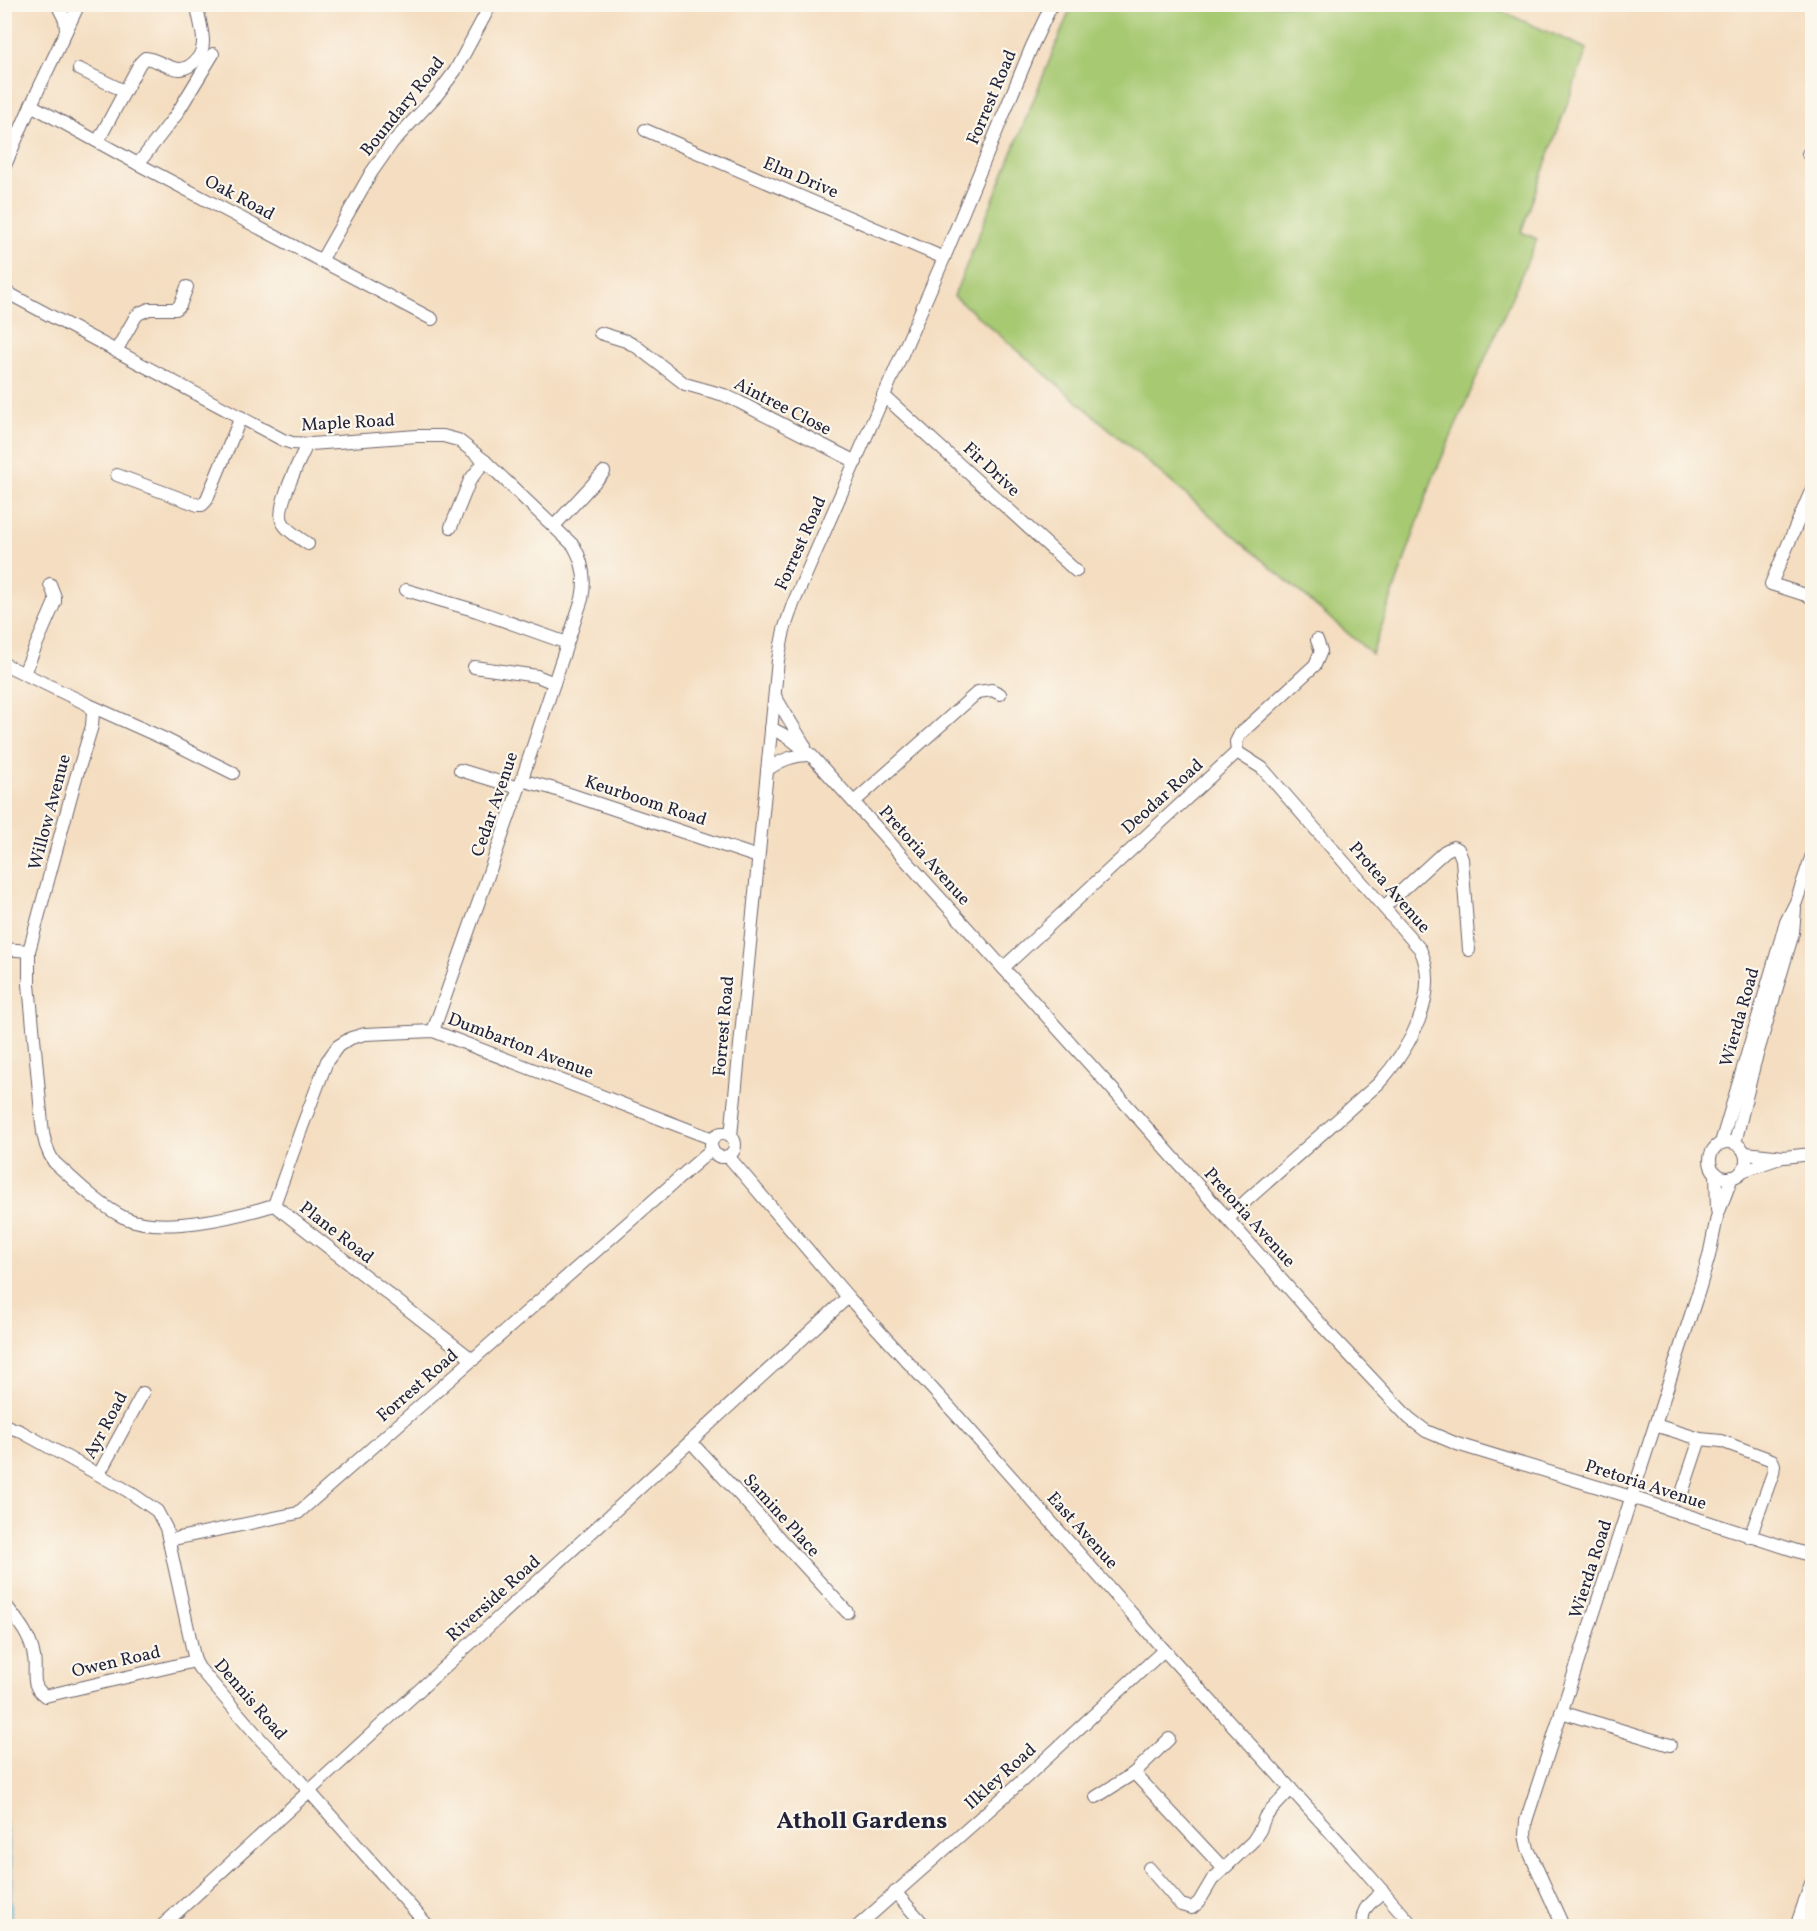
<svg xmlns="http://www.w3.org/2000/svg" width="1817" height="1931" font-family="Vollkorn,serif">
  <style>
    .grass { fill: #a7c972; stroke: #647656; stroke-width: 1.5 }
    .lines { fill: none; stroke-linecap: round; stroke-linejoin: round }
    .stream { stroke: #5bb2d8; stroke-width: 3 }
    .minor-casing { stroke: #6c636a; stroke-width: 14 }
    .major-casing { stroke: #6c636a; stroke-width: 17 }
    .minor { stroke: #fff; stroke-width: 12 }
    .major { stroke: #fff; stroke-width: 15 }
    .labels { text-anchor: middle; stroke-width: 4.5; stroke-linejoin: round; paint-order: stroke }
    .street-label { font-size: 18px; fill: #22223b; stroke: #fbf7ec }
    .district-label { font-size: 24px; font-weight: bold; fill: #22223b; stroke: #fbf7ec }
  </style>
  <rect width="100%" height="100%" fill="#fbf7ec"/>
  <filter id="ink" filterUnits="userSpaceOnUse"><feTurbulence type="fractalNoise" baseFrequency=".0167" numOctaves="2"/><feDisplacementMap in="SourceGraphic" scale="12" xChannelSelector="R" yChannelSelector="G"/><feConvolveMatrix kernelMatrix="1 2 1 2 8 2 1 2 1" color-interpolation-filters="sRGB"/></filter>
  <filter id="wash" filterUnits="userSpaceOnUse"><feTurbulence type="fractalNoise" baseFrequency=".008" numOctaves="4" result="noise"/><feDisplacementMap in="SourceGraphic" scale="24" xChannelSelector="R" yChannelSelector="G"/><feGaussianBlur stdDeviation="1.35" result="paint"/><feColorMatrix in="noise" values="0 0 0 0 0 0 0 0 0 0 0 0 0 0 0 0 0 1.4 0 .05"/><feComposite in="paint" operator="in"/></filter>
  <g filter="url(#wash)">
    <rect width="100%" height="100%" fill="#f4ddc0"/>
    <!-- grass -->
    <path class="grass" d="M1072,5h415l100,44 -66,183 16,7 -104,239 -61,176 -418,-358z"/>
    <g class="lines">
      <!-- stream -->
      <path class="stream" d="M4,1816l7,51 -1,59"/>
    </g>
  </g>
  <g filter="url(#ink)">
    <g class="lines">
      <defs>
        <g id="minor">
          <path d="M57,4l8,16 1,10"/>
          <path d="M79,69l45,22"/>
          <path d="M31,105l107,59 294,155"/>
          <path d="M645,130l299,128"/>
          <path d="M98,141l42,-78 5,-5c13,1 24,12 36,11 6,-1 12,-5 16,-10 13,-15 1,-37 0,-55"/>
          <path d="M1808,154l4,1"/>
          <path d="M138,164l38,-49 37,-61"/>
          <path d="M4,168l27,-63 48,-101"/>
          <path d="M321,261l50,-88 21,-30 45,-48 18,-24 36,-67"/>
          <path d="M4,291l279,149 9,3 19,1 106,-8h26l15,4 27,21 89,85c10,18 12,34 8,53l-63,189 -86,243"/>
          <path d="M600,333l26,8 11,6 48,37 39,11 15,7 117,60"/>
          <path d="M116,351l20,-35 4,-3 9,-4h27l4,-4 7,-18"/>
          <path d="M883,395l193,176"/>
          <path d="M307,444c-7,16 -33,65 -24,79 5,9 17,15 25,21"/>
          <path d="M117,475l81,30h4l4,-4 35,-84"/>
          <path d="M1812,489l-41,95 41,13"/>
          <path d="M554,526l50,-54"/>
          <path d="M451,527l19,-47 15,-19"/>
          <path d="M406,590l71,21 90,32"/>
          <path d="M4,664l85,41 78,35 66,33"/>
          <path d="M474,667l63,9 17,7"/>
          <path d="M24,673l31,-71v-5l-5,-13"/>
          <path d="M775,696l30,50"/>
          <path d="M89,705l4,7 -1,14 -17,55 -46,170v33l13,140c1,14 4,26 12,38 20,18 45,43 69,55 38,18 112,0 151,-12l199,155"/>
          <path d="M771,728l17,9 23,18 322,357 192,217 84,89 17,13 31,13 174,53 181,59"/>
          <path d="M1237,752l-1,-10 4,-8 75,-69 6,-14 -4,-11"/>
          <path d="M460,770l59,18"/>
          <path d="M767,770c14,-10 26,-15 44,-15"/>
          <path d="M521,780l30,8 207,69"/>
          <path d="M854,802l124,-110 14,-2 8,4"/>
          <path d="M1384,907l61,-56 8,-4 5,2 4,10 7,91"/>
          <path d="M4,949l25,2"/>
          <path d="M1003,968l234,-216"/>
          <circle cx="723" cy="1145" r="12"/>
          <path d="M731,1136l47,-476 6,-30 9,-26 151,-346 88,-212 20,-42"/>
          <circle cx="1728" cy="1160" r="18"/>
          <path d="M1721,1143l65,-221 10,-20 16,-47"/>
          <path d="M1735,1143l19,-78 39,-132 2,-24"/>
          <path d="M1745,1153l39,4 28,-3"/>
          <path d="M728,1156l120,141 113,123 203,230 189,207 60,69"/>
          <path d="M1742,1171l38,-13"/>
          <path d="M1716,1173l1,37"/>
          <path d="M274,1205l28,-78 25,-66 11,-15 13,-8 14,-4 68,-3 280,108"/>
          <path d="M1228,1219l19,-19 131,-116c30,-33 64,-90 42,-135l-158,-181 -25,-16"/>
          <path d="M4,1425l16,6 108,60 29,20 9,17 29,133 4,7 63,73 32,33 134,152"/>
          <path d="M1655,1425l45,14 21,2 51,19 2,5 -1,8 -23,64"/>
          <path d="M691,1442l156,170"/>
          <path d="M99,1474l44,-81"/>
          <path d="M1681,1496l19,-57"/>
          <path d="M169,1540l129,-27 414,-364"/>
          <path d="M4,1603c13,17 27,33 30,54 3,17 -5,27 11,39l150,-35"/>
          <path d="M1561,1712l109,33"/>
          <path d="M1134,1773l89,95"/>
          <path d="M1096,1797l38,-24 35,-34"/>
          <path d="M1149,1868l32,37 11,3 7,-6 13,-22 41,-39 7,-11 5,-13 26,-28"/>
          <path d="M895,1892l30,34"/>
          <path d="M162,1926l686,-629"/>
          <path d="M858,1926l166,-147 140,-129"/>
          <path d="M1363,1926c-3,-18 8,-23 20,-35"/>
          <path d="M1563,1926l-35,-77 -3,-14 1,-14 173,-531 10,-34 8,-39 15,-40"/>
        </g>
        <g id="major">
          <path d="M1798,1926l14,-41"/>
          <path d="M1810,1926l2,-6"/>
        </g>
      </defs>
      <!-- minor casing -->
      <use href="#minor" class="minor-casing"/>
      <!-- major casing -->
      <use href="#major" class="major-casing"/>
      <!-- minor -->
      <use href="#minor" class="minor"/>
      <!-- major -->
      <use href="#major" class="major"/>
    </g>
  </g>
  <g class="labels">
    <!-- street labels -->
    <g class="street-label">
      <text transform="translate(991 97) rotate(-67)" y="6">Forrest Road</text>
      <text transform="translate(402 106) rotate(-51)" y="6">Boundary Road</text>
      <text transform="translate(801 177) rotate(23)" y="6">Elm Drive</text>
      <text transform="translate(240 197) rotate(28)" y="6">Oak Road</text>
      <text transform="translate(783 406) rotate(27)" y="6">Aintree Close</text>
      <text transform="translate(348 422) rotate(-3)" y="6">Maple Road</text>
      <text transform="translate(992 469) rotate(43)" y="6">Fir Drive</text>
      <text transform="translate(800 543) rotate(-66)" y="6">Forrest Road</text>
      <text transform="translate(1162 796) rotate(-42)" y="6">Deodar Road</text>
      <text transform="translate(646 800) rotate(18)" y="6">Keurboom Road</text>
      <text transform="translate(494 804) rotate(-71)" y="6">Cedar Avenue</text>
      <text transform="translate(49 812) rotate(-75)" y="6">Willow Avenue</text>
      <text transform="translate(925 855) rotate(48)" y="6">Pretoria Avenue</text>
      <text transform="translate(1390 887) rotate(49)" y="6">Protea Avenue</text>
      <text transform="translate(1739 1017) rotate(-74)" y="6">Wierda Road</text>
      <text transform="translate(723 1026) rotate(-85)" y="6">Forrest Road</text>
      <text transform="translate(521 1045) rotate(21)" y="6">Dumbarton Avenue</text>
      <text transform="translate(1250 1217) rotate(48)" y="6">Pretoria Avenue</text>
      <text transform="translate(337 1232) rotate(38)" y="6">Plane Road</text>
      <text transform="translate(417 1385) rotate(-41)" y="6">Forrest Road</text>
      <text transform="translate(105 1425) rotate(-62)" y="6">Ayr Road</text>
      <text transform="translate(1646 1484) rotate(18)" y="6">Pretoria Avenue</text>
      <text transform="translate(782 1515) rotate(48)" y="6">Samine Place</text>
      <text transform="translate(1083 1530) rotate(48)" y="6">East Avenue</text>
      <text transform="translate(1590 1569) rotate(-72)" y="6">Wierda Road</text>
      <text transform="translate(493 1598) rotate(-42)" y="6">Riverside Road</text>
      <text transform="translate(116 1661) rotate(-13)" y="6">Owen Road</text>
      <text transform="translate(251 1699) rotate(49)" y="6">Dennis Road</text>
      <text transform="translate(1000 1776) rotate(-42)" y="6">Ilkley Road</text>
    </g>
    <!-- district labels -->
    <g class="district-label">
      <text x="862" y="1828">Atholl Gardens</text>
    </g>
  </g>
  <!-- margin -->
  <rect width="1817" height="1931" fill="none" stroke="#fbf7ec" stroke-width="24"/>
</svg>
